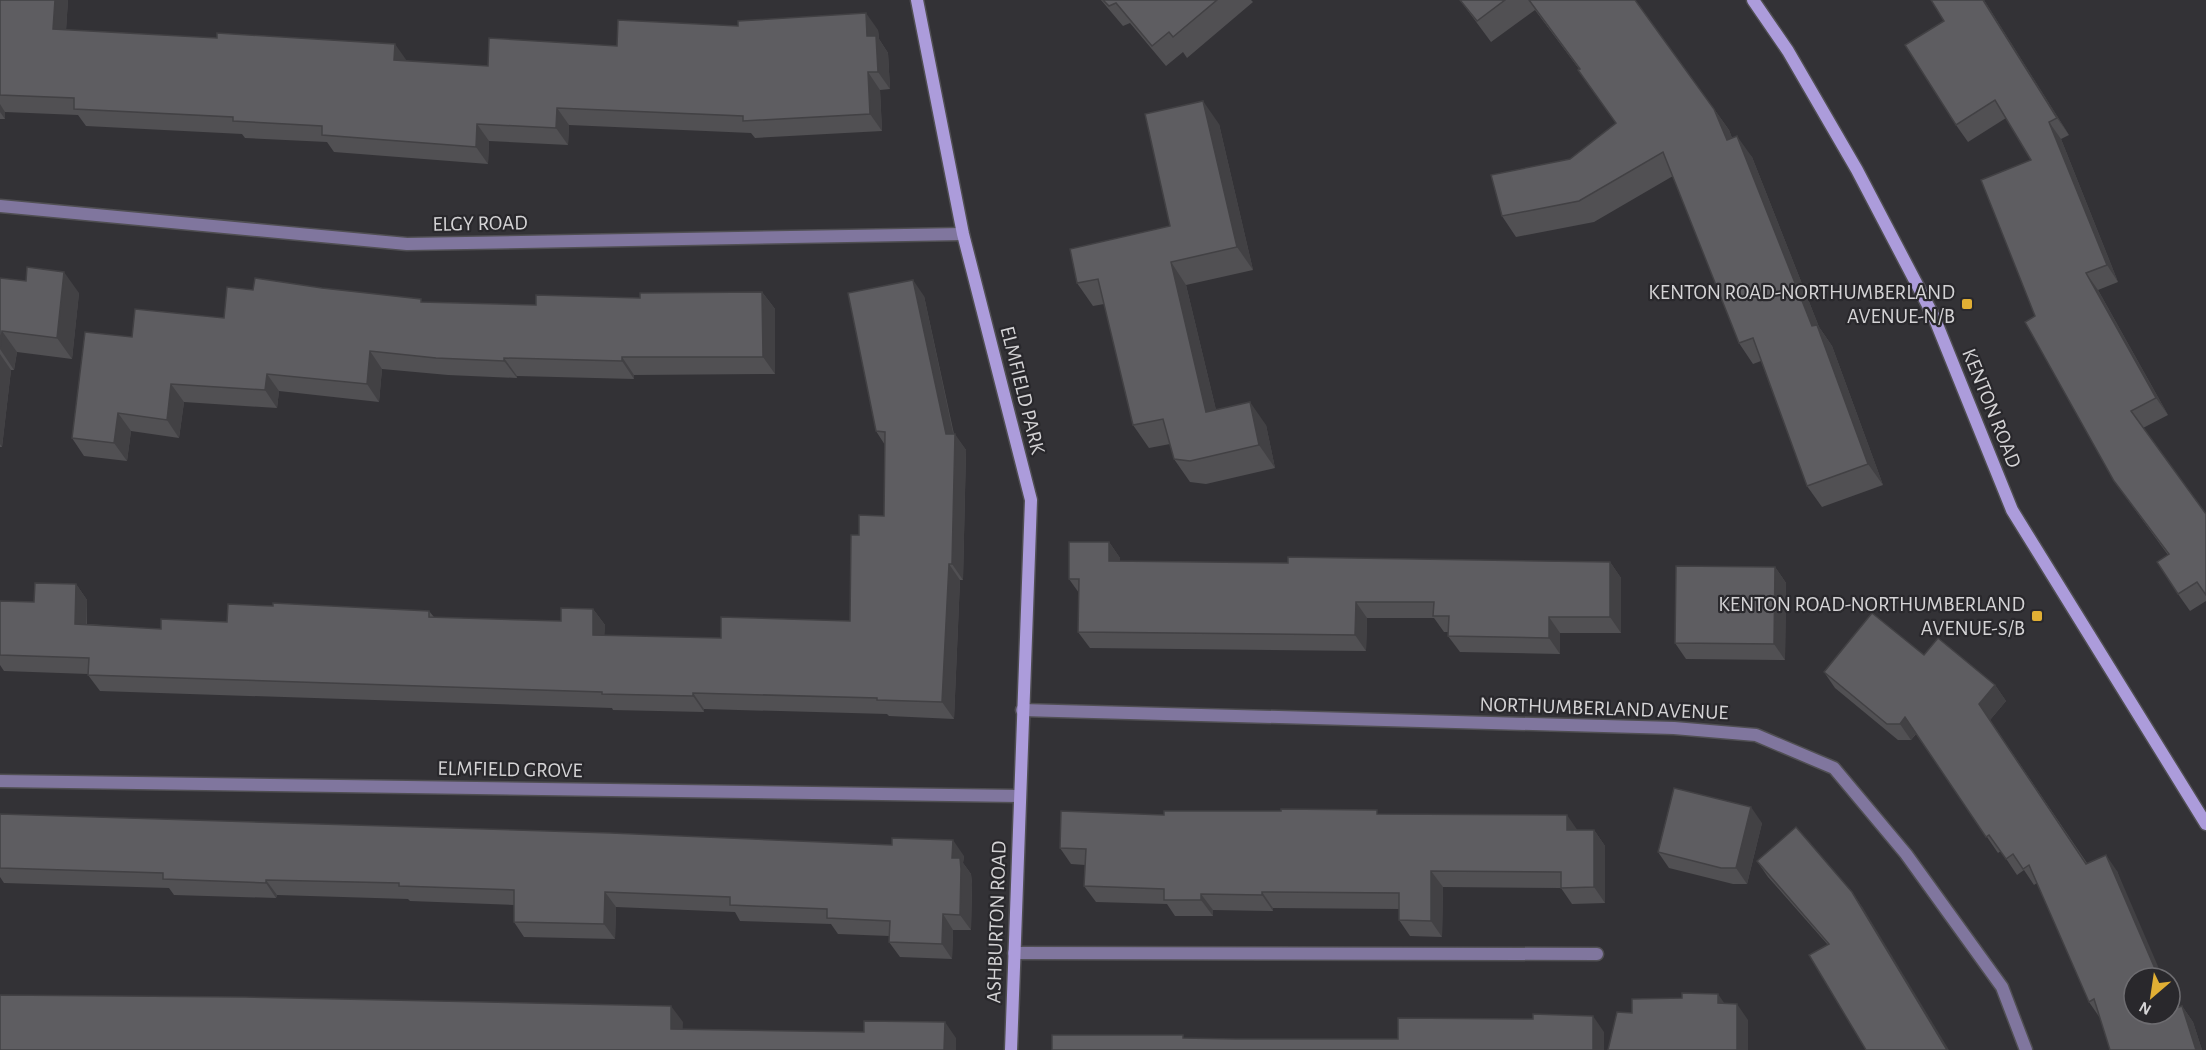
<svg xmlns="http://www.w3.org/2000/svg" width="2206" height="1050" font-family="'Alegreya Sans',sans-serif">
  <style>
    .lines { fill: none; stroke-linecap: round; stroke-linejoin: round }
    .lane-casing { stroke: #504f53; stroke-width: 15 }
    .street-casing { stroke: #504f53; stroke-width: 15 }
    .secondary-casing { stroke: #504f53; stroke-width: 15 }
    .lane { stroke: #80769e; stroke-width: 12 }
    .street { stroke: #80769e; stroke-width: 12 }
    .secondary { stroke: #ac9cdb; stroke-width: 12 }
    .wall { fill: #515053 }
    .shaded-wall { fill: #424144 }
    .building { fill: #5e5d61; stroke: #424144; stroke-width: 1.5 }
    .poi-dot { fill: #e1af34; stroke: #29282c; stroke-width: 2 }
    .labels { text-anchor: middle; stroke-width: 4.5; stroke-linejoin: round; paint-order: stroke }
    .street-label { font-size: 21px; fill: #d4d3d5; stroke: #29282c }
    .poi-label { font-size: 21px; fill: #d4d3d5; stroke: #29282c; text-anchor: end }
  </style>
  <rect width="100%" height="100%" fill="#333236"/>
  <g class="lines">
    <defs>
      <path id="lane" d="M1014,953l583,1"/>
      <g id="street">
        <path d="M0,206l407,38 556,-10"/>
        <path d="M1022,710l652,18 82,7 78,33 72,86 96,133 24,63"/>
        <path d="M0,781l1019,15"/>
      </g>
      <g id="secondary">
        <path d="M917,0l46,234 68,266 -20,550"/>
        <path d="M1753,0l35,51 69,119 77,147 78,193 194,314"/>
      </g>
    </defs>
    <!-- lane casing -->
    <use href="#lane" class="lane-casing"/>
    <!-- street casing -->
    <use href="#street" class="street-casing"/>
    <!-- secondary casing -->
    <use href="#secondary" class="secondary-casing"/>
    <!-- lane -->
    <use href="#lane" class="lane"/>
    <!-- street -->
    <use href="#street" class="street"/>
    <!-- secondary -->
    <use href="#secondary" class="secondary"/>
  </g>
  <!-- wall -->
  <g class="wall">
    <path d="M0,0h68l-2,30 341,31 81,5 250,-40 140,4 1,9 9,14 2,36 -10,1 2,41 -127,7 -4,-5 -182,-8 -1,20 -79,-4 -1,23 -154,-12 -7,-10 -82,-4 -3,-4 -156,-8 -8,-11 -73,-3v7h-5z"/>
    <path d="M1101,0h150l2,2 -66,56 -4,-6 -17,14 -36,-43 -7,3z"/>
    <path d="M1460,0h175l79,109 15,21 3,8 20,19 67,170 13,19 51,139 -61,22 -15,-21 -46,-125 -8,3 -14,-21 -66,-167 -79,46 -78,15 -14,-21 114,-93 -37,-54 -44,-59 -44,32z"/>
    <path d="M1931,0h53l85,135 -8,4 57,143 -20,8 70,125 -25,13 63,86v87l-16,10 -12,-17 -10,-39 -54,-74 -79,-165 -4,-156 -25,-42 -38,24 -12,-17 -12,-104z"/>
    <path d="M1219,124l34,146 -67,15 30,125 50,15 9,43 -69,16 -16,-2 -16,-23 -4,-15 -21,4 -16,-23 -29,-121 -11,2 -16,-23 93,-57z"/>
    <path d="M0,278l79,15 -7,66 -55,-7 -3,18h-3l-9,77h-2z"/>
    <path d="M322,288l101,14 113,3 104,-7 122,-6 13,17v65l-141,1v4l-117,-3v2l-69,-3 -66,-6 -3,33 -100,-11 -2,17 -93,-6 -5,36 -48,-7 -4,30 -43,-5 -12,-18 60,-101 92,-19 29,-28z"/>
    <path d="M924,296l30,138 12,16 -3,130h-3l-6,139 -65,-3 -2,-2 -183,-5v3l-91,-2 -1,-2 -512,-17 -12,-16v-1l-84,-3 -4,-6v-64l34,1 42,-18 11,16v24l74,5 66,-7 46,-16 156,5 5,6 127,4 32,-12 12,16 -1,10 117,3 129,-17 9,-86 25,-19 1,-71 -9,-14z"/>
    <path d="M1109,542l11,16v3l168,2 322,-1 11,16v55h-61v21l-100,-2 -12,-16v-4h-4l-10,-14h-67l-1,33 -276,-3 -12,-16 1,-39 -10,-14z"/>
    <path d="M1775,567l11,16 -1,77 -99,-1 -11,-16z"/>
    <path d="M1924,655l71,30 11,16 -16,19 97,143 30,8 53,143v-21l6,15 6,-2 11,16 9,28h-92l-10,-32 -11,-16 -52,-119 -3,2 -10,-15 -7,5 -16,-24 -3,2 -82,-119 -5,6h-13l-63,-52 -11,-16z"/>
    <path d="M0,814l964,42 -1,7 8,11 1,10 -1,46h-18l-1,29 -52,-2 -11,-15v-6l-51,-2 -7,-10 -91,-3 -5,-9 -119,-5 -1,32 -91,-2 -10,-15v-17l-104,-4 -2,-2 -131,-4 -1,3 -102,-3 -5,-7 -165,-5 -4,-6z"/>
    <path d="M1380,814l197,16h17l11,16v57l-33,1 -11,-16 -118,-1 -1,50 -32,-1 -11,-16v-11l-126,-1v3l-60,-1v6h-38l-8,-12 -71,-2 -12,-16 1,-21 -14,-1 -11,-16 104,-33z"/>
    <path d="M1762,823l-15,61h-14l-64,-16 -11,-16z"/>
    <path d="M1757,861l106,47 -35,37 -60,-68z"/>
  </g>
  <!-- shaded-wall -->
  <g class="shaded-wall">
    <path d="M55,0h13l-3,46 -12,-17z"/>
    <path d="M1983,0h1l85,135 -12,-17z"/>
    <path d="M866,13l12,17 1,9 9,14 2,36 -12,-17 -11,-36z"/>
    <path d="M395,44l12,17 -13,-1z"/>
    <path d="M868,72l12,18 2,41 -12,-17z"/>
    <path d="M1203,101l16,23 34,146 -16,-23z"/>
    <path d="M0,104l5,8v7l-5,-7z"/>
    <path d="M557,108l12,17 -1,20 -12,-17z"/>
    <path d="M1714,109l15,21 12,31 -14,-21z"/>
    <path d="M2049,122l12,17 57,143 -11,-17z"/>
    <path d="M477,124l12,17 -1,23 -12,-17z"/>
    <path d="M1737,136l15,21 67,170 13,19 51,139 -15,-21 -56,-138z"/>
    <path d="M1171,262l15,23 36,150 -16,-23z"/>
    <path d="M64,272l15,21 -7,66 -15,-21z"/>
    <path d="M2086,273l12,17 70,125 -12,-17z"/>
    <path d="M913,280l11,16 30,141 1,-3 11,16 -3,130 -11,-16 -6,-130z"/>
    <path d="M762,292l13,17v65l-12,-17z"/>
    <path d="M2,331l15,21 -3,18 -14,-21z"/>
    <path d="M370,351l12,18 -3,33 -12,-18z"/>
    <path d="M0,354l11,16 -9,77 -2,-3z"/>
    <path d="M622,357l12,18v4l-12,-18z"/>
    <path d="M504,358l13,18v2l-13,-17z"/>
    <path d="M267,374l12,17 -2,17 -12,-18z"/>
    <path d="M171,384l13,18 -5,36 -12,-18z"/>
    <path d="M1250,402l16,23 9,43 -16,-23z"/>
    <path d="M118,413l13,18 -4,30 -13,-18z"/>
    <path d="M1109,542l11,16v19l-11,-16z"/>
    <path d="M1610,562l11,16v55l-11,-16z"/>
    <path d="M949,564l11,16 -6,139 -12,-17z"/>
    <path d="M1775,567l11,16 -1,77 -11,-16z"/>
    <path d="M76,584l11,16 -1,40 -11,-16z"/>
    <path d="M1356,602l11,16 -1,33 -11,-16z"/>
    <path d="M593,609l12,16 -1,26 -11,-16z"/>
    <path d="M1549,617l11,16v21l-11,-16z"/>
    <path d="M1995,685l11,16 -16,19 -11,-16z"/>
    <path d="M693,693l11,16v3l-11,-16z"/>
    <path d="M1905,717l11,16 -5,7 -11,-16z"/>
    <path d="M1751,807l11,16 -15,61 -11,-16z"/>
    <path d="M1567,815l11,16 -11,-1z"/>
    <path d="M1594,830l11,16v57l-11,-16z"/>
    <path d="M953,840l11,16 -1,7 8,11 1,10 -1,46 -11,-15 -8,-57z"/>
    <path d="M2106,855l11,16 46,107h-4z"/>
    <path d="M1431,871l12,16 -1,50 -11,-16z"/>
    <path d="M266,880l11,15 -1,3 -10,-15z"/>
    <path d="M605,892l11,15 -1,32 -11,-15z"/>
    <path d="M1262,892l11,16v3l-11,-16z"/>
    <path d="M1852,892l11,16 86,142h-2z"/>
    <path d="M1201,894l12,16v6l-12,-16z"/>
    <path d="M943,914l10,16 -1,29 -10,-15z"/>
    <path d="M2170,993l14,32 -11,-16 -3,-6z"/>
    <path d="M1718,994l11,16 -11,-7z"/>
    <path d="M1737,1004l11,16v30h-11z"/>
    <path d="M671,1006l12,16 -1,23 -11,-16z"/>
    <path d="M2182,1006l11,16 9,28h-6z"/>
    <path d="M1593,1016l11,16v18h-11z"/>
    <path d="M945,1022l11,16v12h-12z"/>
  </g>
  <!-- building -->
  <g class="building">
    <path d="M0,0h55l-2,29 164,9v-5l178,11 -1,16 94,6 1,-28 128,8 1,-26 120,6v-5l128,-8 1,23h9l2,36h-10l2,42 -127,7v-5l-186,-8 -1,20 -79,-4 -1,23 -154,-12v-9l-89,-5v-4l-159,-8v-11l-74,-3z"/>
    <path d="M1103,0h114l-44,37 -4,-5 -17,14 -36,-43 -7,3z"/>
    <path d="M1460,0h45l-28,21z"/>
    <path d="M1529,0h106l79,109 13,31 10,-4 75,190 5,-1 51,139 -61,22 -54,-148 -14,5 -76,-191 -84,49 -77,15 -11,-41 79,-16 46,-36 -38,-53 2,-1z"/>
    <path d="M1931,0h52l74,118 -8,4 58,143 -21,8 70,125 -25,13 75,103v81l-9,-13 -19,12 -21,-32 12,-8 -55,-73 -89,-159 10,-6 -54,-136 50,-20 -36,-60 -39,25 -51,-80 39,-24z"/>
    <path d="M1203,101l34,146 -66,15 35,150 44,-10 9,43 -69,16 -16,-2 -11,-40 -30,6 -35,-146 -21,4 -7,-34 100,-23 -25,-112z"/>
    <path d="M27,267l37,5 -7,66 -55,-7 -2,18v-71l26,3z"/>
    <path d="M255,278l67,10 99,11v3l115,3v-10l104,3v-5l122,-1 1,65h-141v4l-118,-3v3l-68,-3 -66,-7 -3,33 -100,-10 -2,16 -94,-6 -4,36 -49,-7 -4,30 -42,-5 13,-106 47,5 3,-28 89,9 3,-31 26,3z"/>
    <path d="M913,280l33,154h9l-3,130h-3l-7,138 -65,-2v-2l-184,-5v3l-91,-2v-2l-514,-17 1,-17 -89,-3v-54l34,1 1,-19 41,1 -1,40 86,5v-10l66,3 1,-18 45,2v-3l156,8v6l132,4v-13l32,1v26l128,3v-21l129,4 1,-86h8v-20l25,1 1,-84 -9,-1 -28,-138z"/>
    <path d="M1069,542h40v19l179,2v-6l322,5v55h-61v21l-101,-2 1,-20h-16l1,-14h-78l-1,33 -277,-3 1,-53h-10z"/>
    <path d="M1676,566l99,1 -1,77 -99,-1z"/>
    <path d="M1872,613l52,42 14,-17 57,47 -16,19 107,160 20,-9 53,123h-25v36h36v-11l3,6 9,-3 14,44h-86l-16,-51 -5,3 -60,-137 -6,4 -10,-15 -7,5 -17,-24 -3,2 -81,-120 -5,7h-13l-63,-52z"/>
    <path d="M1674,788l77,19 -15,61h-15l-63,-16z"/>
    <path d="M1281,809l96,1v4l190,1v15h27v57l-33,1v-16l-130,-1v50l-32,-1v-27l-137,-1v3l-61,-1v6h-37v-11l-80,-3 2,-37 -26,-1 1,-37 103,4v-4h117z"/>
    <path d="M0,814l611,19 281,12v-7l61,2 -1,18h8l1,11 -1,46 -17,-1 -1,30 -53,-2 1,-21 -63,-3v-9l-97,-4v-8l-125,-5 -1,32 -90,-2v-32l-115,-4v-3l-133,-3v3l-103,-4v-6l-163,-5z"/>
    <path d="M1796,827l56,65 95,158h-81l-57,-95 20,-11 -72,-83z"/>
    <path d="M1682,993l36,1v9l19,1v46h-129l9,-38 15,1v-14l50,-1z"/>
    <path d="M0,995l245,2 426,9v23l193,3v-11l81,1 -1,28h-944z"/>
    <path d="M1533,1014l60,2v34h-541v-15h131v3l53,1h162v-21l135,1z"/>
  </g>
  <!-- markers -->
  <g class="poi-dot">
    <rect x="1961" y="298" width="12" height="12" rx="3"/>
    <rect x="2031" y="610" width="12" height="12" rx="3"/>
  </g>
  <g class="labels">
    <!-- street labels -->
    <g class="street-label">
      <text transform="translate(480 223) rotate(-1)" y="7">ELGY ROAD</text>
      <text transform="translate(1023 390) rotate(76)" y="7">ELMFIELD PARK</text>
      <text transform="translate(1992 408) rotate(68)" y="7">KENTON ROAD</text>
      <text transform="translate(1604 708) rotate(2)" y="7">NORTHUMBERLAND AVENUE</text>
      <text transform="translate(510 769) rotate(1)" y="7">ELMFIELD GROVE</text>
      <text transform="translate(996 922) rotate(-88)" y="7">ASHBURTON ROAD</text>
    </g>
    <!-- poi labels -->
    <g class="poi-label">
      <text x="1955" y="299">KENTON ROAD-NORTHUMBERLAND<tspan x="1955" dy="24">AVENUE-N/B</tspan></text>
      <text x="2025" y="611">KENTON ROAD-NORTHUMBERLAND<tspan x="2025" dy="24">AVENUE-S/B</tspan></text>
    </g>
  </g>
  <!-- north arrow -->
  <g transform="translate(2152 996) rotate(209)"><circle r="28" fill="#29282c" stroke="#6d6c70" stroke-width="1.5"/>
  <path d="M0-4.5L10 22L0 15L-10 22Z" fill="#e1af34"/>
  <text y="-9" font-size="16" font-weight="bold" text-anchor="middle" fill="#d4d3d5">N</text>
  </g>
</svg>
